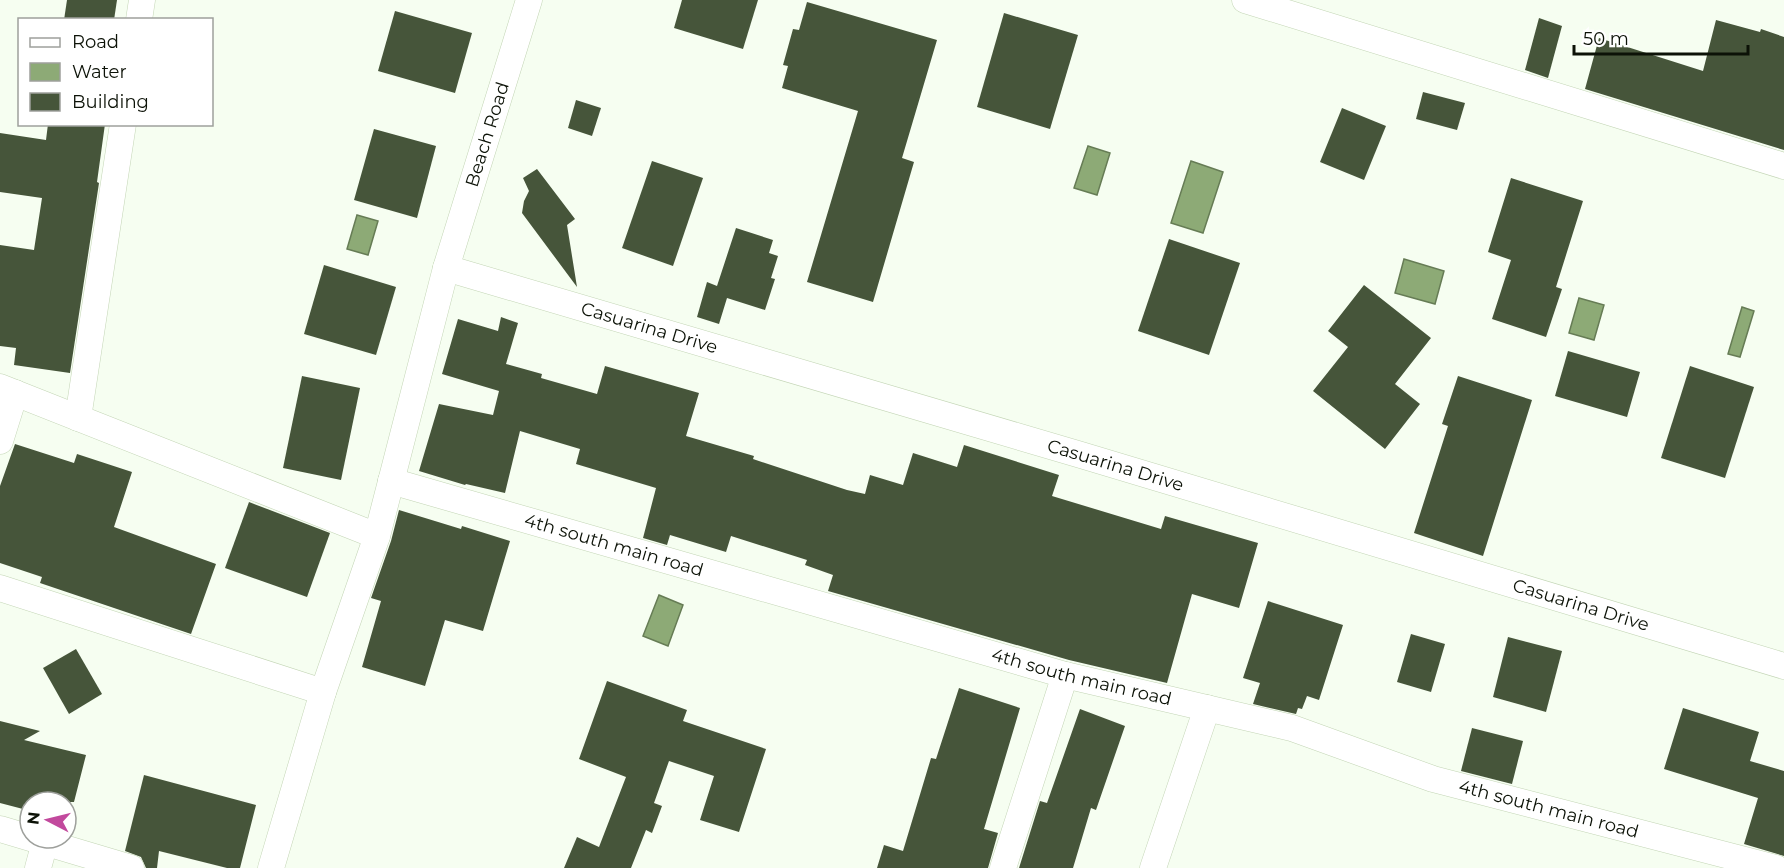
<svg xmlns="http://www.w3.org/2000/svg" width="1784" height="868" font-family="Montserrat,sans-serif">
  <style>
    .water { fill: #8daa76; stroke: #667c55; stroke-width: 1.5 }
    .building { fill: #46553a }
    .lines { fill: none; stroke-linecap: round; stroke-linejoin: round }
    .minor-casing { stroke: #c3d5b5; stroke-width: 27 }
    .minor { stroke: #fff; stroke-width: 26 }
    .labels { text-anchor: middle; stroke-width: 6; stroke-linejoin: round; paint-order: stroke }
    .street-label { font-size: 18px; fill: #0c1207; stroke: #fff }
  </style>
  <rect width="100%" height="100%" fill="#f6fef1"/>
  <!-- water -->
  <g class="water">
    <path d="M1088,146l22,7 -13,42 -23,-7z"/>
    <path d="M1191,161l32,11 -20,61 -32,-10z"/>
    <path d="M357,215l21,6 -10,34 -21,-6z"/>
    <path d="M1404,259l40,12 -9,33 -40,-11z"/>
    <path d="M1579,298l25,7 -10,35 -25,-7z"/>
    <path d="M1742,307l12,4 -14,46 -12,-3z"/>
    <path d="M659,595l24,10 -15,41 -25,-10z"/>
  </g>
  <!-- building -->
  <g class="building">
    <path d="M67,0h50l-3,20h-50z"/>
    <path d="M682,0h76l-15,49 -69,-21z"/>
    <path d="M807,2l130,38 -35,118 12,4 -41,140 -66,-20 51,-171 -76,-23 6,-22 -5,-1 10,-36 6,1z"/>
    <path d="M395,11l77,22 -17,60 -77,-22z"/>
    <path d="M1004,13l74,22 -28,94 -73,-22z"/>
    <path d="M1539,18l23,8 -14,52 -23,-8z"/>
    <path d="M1716,20l44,12 1,-3 23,8v113l-199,-61 14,-51 104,33z"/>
    <path d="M1423,92l42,11 -8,27 -41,-11z"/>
    <path d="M576,100l25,8 -9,28 -24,-8z"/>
    <path d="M1342,108l44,18 -22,54 -44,-18z"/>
    <path d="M48,124h57l-8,58 2,1 -29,190 -56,-8 2,-17 -16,-2v-101l34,5 8,-52 -42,-6v-59l46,7z"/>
    <path d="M374,129l62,17 -19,72 -63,-18z"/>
    <path d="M652,161l51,17 -30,88 -51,-18z"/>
    <path d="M537,169l38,50 -8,6 10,62 -55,-74 2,-12 5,-10 -6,-13z"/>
    <path d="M1511,178l72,23 -27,86 6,2 -16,48 -54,-18 19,-59 -23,-8z"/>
    <path d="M736,228l37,12 -4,13 9,3 -7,22 4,1 -10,31 -38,-12 -8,26 -22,-7 10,-35 10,4z"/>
    <path d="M1169,239l71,24 -31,92 -71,-24z"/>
    <path d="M324,265l72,22 -20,68 -72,-21z"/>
    <path d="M1364,285l67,53 -36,46 25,20 -35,45 -72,-58 35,-44 -20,-16z"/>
    <path d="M501,317l17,6 -12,41 36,10 -1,4 56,16 8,-28 94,27 -13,43 68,20 -1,3 94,31 18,4 5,-19 33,10 10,-32 44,14 7,-22 95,30 -7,21 109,33 4,-13 93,27 -19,65 -47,-14 -25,89 -98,-23 -241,-69 5,-16 -28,-10 2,-5 -76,-24 -5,16 -56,-17 -3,10 -24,-7 13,-50 -80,-24 4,-15 -60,-18 -15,62 -39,-9 -1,1 -46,-14 20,-67 54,11 6,-24 -57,-17 16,-55 40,12z"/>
    <path d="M1568,351l72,21 -13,45 -72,-21z"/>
    <path d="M1690,366l64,21 -29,91 -64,-20z"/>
    <path d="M302,376l58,12 -19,92 -58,-12z"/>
    <path d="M1458,376l74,24 -49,156 -69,-23 34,-107 -6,-2z"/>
    <path d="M15,444l59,19 3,-9 55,18 -18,55 102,37 -25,70 -151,-51 2,-6 -42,-14v-77z"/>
    <path d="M249,502l81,31 -23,64 -82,-29z"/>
    <path d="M399,510l62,19 1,-3 48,15 -27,90 -38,-11 -20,66 -63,-19 19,-66 -10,-3 20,-57z"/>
    <path d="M1268,601l75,24 -24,75 -12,-4 -5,13 -4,-1 -2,6 -43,-10 7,-21 -17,-5z"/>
    <path d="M1411,634l34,10 -14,48 -34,-10z"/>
    <path d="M1508,637l54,14 -16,61 -53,-15z"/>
    <path d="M76,649l26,45 -33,20 -26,-46z"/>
    <path d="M607,681l80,29 -4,11 83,28 -27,83 -39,-12 14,-44 -45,-15 -15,42 8,3 -10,27 -6,-3 -15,38h-67l13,-31 22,10 27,-70 -47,-18z"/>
    <path d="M959,688l61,20 -36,121 14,4 -10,35h-111l7,-23 19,6 28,-93 5,1z"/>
    <path d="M1683,708l76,24 -9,29 34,10v85l-40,-12 14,-46 -94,-29z"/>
    <path d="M1080,709l45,17 -29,84 -5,-2 -18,60h-54l21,-67 7,2z"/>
    <path d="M0,721l40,10 -16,9 62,15 -12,47h-44v4l-6,-2 -1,5 -23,-6z"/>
    <path d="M1472,728l51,13 -11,43 -51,-13z"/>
    <path d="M144,775l112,30 -16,63h-13l-68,-17 -2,17h-11l-5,-11 -16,-6z"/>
  </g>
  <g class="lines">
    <defs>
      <g id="minor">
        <path d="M1245,0l539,166"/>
        <path d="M139,20l3,-20"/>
        <path id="s1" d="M446,268l635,187 703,211"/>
        <path d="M0,387l377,149"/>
        <path d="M78,418l45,-294"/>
        <path d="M0,441l15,-48"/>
        <path id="s2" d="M391,481l674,194 227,53 141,51 343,89"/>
        <path d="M0,588l323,104"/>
        <path d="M0,829l131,39"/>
        <path d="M38,868l7,-26"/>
        <path id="s3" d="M271,868l52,-176 54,-156 69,-268 83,-268"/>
        <path d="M1003,868l62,-193"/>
        <path d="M1153,868l54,-160"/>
      </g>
    </defs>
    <!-- minor casing -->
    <use href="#minor" class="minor-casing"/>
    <!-- minor -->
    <use href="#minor" class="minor"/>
  </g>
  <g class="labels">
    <!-- street labels -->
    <g class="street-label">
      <text dy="6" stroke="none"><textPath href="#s3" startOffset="765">Beach Road</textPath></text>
      <text dy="6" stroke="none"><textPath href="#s1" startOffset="212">Casuarina Drive</textPath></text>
      <text dy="6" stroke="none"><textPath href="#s1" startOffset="698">Casuarina Drive</textPath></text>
      <text dy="6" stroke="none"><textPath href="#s2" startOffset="232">4th south main road</textPath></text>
      <text dy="6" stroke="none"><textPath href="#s1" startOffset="1184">Casuarina Drive</textPath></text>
      <text dy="6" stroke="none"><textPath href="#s2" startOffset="718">4th south main road</textPath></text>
      <text dy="6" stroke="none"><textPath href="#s2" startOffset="1204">4th south main road</textPath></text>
    </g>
  </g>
  <!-- legend -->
  <rect x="18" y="18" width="195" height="108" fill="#ffffff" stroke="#9ea09c" stroke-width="1.5"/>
  <rect x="30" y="38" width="30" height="9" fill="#ffffff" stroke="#9ea09c" stroke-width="1.5"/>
  <text x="72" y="48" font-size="18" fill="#0c1207">Road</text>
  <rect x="30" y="63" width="30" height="18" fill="#8daa76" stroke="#9ea09c" stroke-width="1.5"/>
  <text x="72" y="78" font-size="18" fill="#0c1207">Water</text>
  <rect x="30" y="93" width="30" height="18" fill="#46553a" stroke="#9ea09c" stroke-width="1.5"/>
  <text x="72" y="108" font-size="18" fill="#0c1207">Building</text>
  <!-- north arrow -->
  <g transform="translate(48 820) rotate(277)"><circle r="28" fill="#ffffff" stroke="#9ea09c" stroke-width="1.5"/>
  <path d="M0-4.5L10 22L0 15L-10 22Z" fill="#c2499d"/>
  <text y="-9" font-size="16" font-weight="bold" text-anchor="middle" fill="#0c1207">N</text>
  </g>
  <!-- scale -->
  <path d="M1574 45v9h174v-9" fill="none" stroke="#0c1207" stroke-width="3"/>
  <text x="1583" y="45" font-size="18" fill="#0c1207" stroke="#ffffff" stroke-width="4.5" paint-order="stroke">50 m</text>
</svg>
